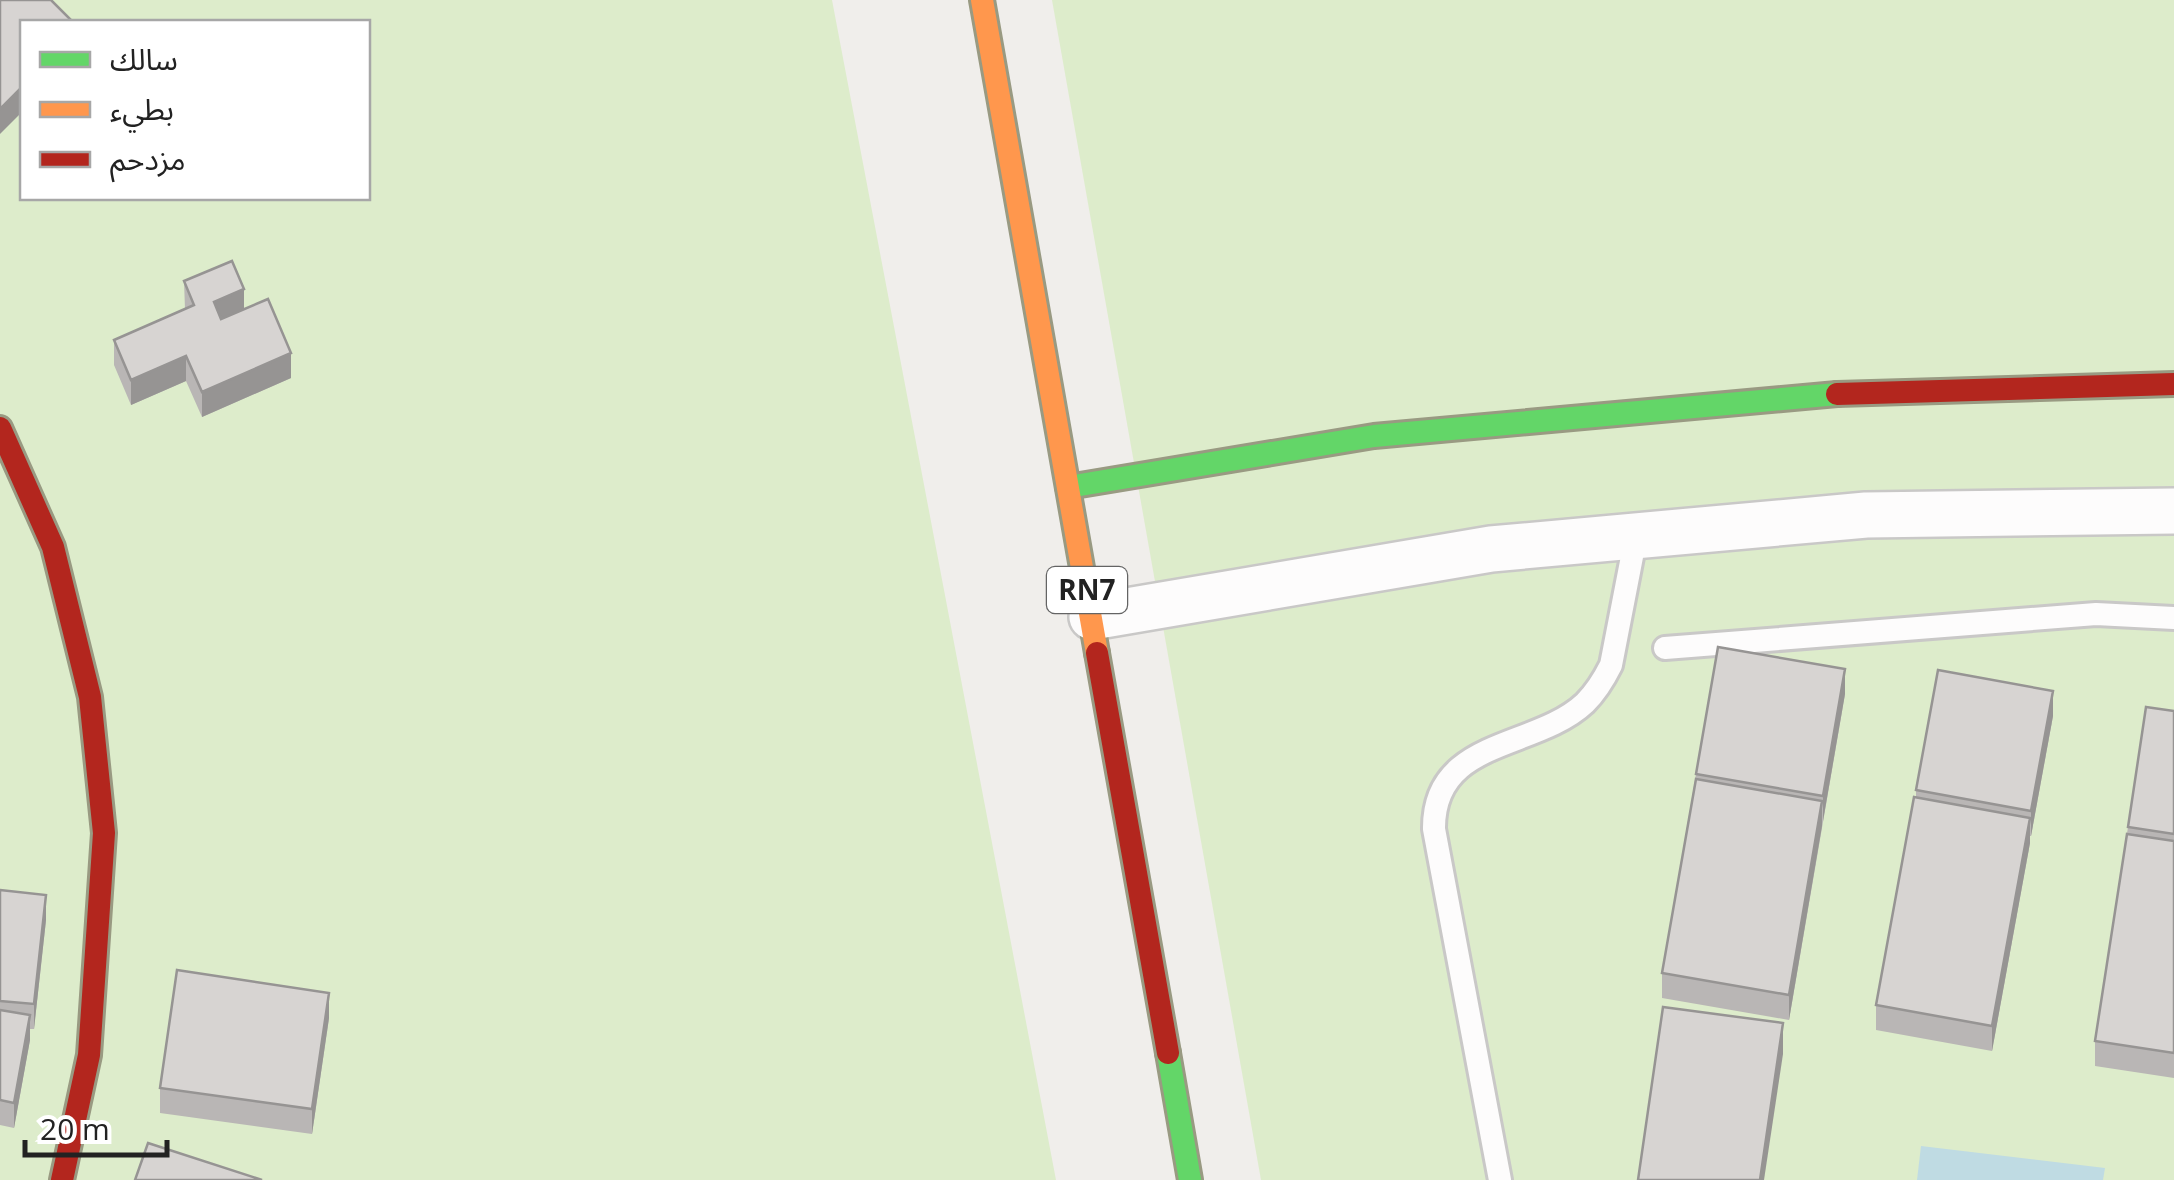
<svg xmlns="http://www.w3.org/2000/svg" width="2174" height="1180" font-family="'Open Sans','Noto Sans Arabic',sans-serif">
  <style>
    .grass { fill: #ddeccb; fill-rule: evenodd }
    .water { fill: #bfdbe3 }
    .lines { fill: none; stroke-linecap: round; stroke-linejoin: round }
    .lane-casing { stroke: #c9c8c7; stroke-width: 28 }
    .street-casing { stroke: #c9c8c7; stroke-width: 50 }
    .fast-casing { stroke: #999a82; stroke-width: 28 }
    .slow-casing { stroke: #999a82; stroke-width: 28 }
    .jam-casing { stroke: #999a82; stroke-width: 28 }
    .lane { stroke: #fdfcfc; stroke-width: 22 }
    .street { stroke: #fdfcfc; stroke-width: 45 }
    .fast { stroke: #63d668; stroke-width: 22 }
    .slow { stroke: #ff974d; stroke-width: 22 }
    .jam { stroke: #b3261e; stroke-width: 22 }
    .wall { fill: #b9b6b5 }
    .shaded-wall { fill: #969493 }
    .building { fill: #d7d4d2; stroke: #969493; stroke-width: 2.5 }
    .labels { text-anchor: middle; stroke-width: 10; stroke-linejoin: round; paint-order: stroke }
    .shield { fill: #fff; stroke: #646464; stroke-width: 2.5 }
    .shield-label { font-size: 28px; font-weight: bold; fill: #222 }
  </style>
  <rect width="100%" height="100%" fill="#f0eeeb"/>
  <!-- grass -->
  <g class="grass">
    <path d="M0,0h832l224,1180h-1056zM22,22h346v176h-346z"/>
    <path d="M1052,0h1122v1180h-913z"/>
  </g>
  <!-- water -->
  <path class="water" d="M1921,1146l184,22 -2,12h-186z"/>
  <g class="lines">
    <defs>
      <g id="lane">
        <path d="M1665,648l431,-34 78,4"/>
        <path d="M1500,1180l-66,-351c-1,-91 101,-79 151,-126 11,-11 19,-24 26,-38l25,-129"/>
      </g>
      <path id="street" d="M1092,617l399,-68 375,-34 308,-4"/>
      <g id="fast">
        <path d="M1068,487l306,-51 463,-42"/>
        <path d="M1168,1053l22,127"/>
      </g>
      <path id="slow" d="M982,0l115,653"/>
      <g id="jam">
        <path d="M1837,394l337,-10"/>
        <path d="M0,428l53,119 37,150 14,136 -15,222 -27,125"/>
        <path d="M1097,653l71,400"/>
      </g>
    </defs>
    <!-- lane casing -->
    <use href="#lane" class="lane-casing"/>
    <!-- street casing -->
    <use href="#street" class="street-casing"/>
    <!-- fast casing -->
    <use href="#fast" class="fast-casing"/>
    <!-- slow casing -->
    <use href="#slow" class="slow-casing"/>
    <!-- jam casing -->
    <use href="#jam" class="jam-casing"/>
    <!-- lane -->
    <use href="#lane" class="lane"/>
    <!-- street -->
    <use href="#street" class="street"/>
    <!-- fast -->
    <use href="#fast" class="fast"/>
    <!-- slow -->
    <use href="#slow" class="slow"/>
    <!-- jam -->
    <use href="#jam" class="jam"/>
  </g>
  <!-- wall -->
  <g class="wall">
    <path d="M184,281l60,29 47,68 -89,39 -16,-36 -55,24 -17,-40v-25l71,-31z"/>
    <path d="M1845,694l-56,326 -127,-22v-25l34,-199z"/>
    <path d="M2174,711v367l-79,-12v-25l33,-214z"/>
    <path d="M2053,716l-22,120h-1v7l-38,208 -116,-21v-25l40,-207v-8z"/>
    <path d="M0,890l46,30 -12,109h-4v11l-16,88 -14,-3z"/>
    <path d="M329,1018l-17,116 -152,-21v-25z"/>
  </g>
  <!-- shaded-wall -->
  <g class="shaded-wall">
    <path d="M22,87v25l-22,22v-25z"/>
    <path d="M244,289v25l-30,13v-25z"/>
    <path d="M291,353v25l-89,39v-25z"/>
    <path d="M186,356v25l-55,24v-25z"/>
    <path d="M1845,669v25l-22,127v-25z"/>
    <path d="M2053,691v25l-22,120v-25z"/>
    <path d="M1822,801v25l-33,194v-25z"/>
    <path d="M2030,818v25l-38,208v-25z"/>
    <path d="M46,895v25l-12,109v-25z"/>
    <path d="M329,993v25l-17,116v-25z"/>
    <path d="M30,1015v25l-16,88v-25z"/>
    <path d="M1783,1023v31l-19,126h-4z"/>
  </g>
  <!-- building -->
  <g class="building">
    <path d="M0,0h51l22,22h-51v65l-22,22z"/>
    <path d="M232,261l12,28 -30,13 7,17 47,-20 23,54 -89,39 -16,-36 -55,24 -17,-40 80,-35 -10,-24z"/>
    <path d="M1718,647l127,22 -22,127 -127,-22z"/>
    <path d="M1938,670l115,21 -22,120 -115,-21z"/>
    <path d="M2146,707l28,4v123l-46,-7z"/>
    <path d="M1696,779l126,22 -33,194 -127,-22z"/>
    <path d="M1914,797l116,21 -38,208 -116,-21z"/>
    <path d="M2127,834l47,7v212l-79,-12z"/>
    <path d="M0,890l46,5 -12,109 -34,-3z"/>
    <path d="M177,970l152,23 -17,116 -152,-21z"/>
    <path d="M1663,1007l120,16 -23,157h-122z"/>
    <path d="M0,1010l30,5 -16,88 -14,-3z"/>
    <path d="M148,1143l114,37h-127z"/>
  </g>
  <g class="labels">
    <!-- shield labels -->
    <rect class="shield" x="1047" y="567" width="80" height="46" rx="8"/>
    <g class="shield-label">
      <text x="1087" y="600">RN7</text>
    </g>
  </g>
  <!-- legend -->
  <rect x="20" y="20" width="350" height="180" fill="#ffffff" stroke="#a7a7a7" stroke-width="2.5"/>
  <rect x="40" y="52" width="50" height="15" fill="#63d668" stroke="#a7a7a7" stroke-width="2.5"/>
  <text x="110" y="70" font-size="30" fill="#222222">سالك</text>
  <rect x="40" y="102" width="50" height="15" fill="#ff974d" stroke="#a7a7a7" stroke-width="2.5"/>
  <text x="110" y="120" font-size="30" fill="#222222">بطيء</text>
  <rect x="40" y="152" width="50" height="15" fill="#b3261e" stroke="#a7a7a7" stroke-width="2.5"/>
  <text x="110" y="170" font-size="30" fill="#222222">مزدحم</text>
  <!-- scale -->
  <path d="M25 1140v15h142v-15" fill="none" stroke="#222222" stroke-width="5"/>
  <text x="40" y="1140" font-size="30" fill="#222222" stroke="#ffffff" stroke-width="8" paint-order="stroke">20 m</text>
</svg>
